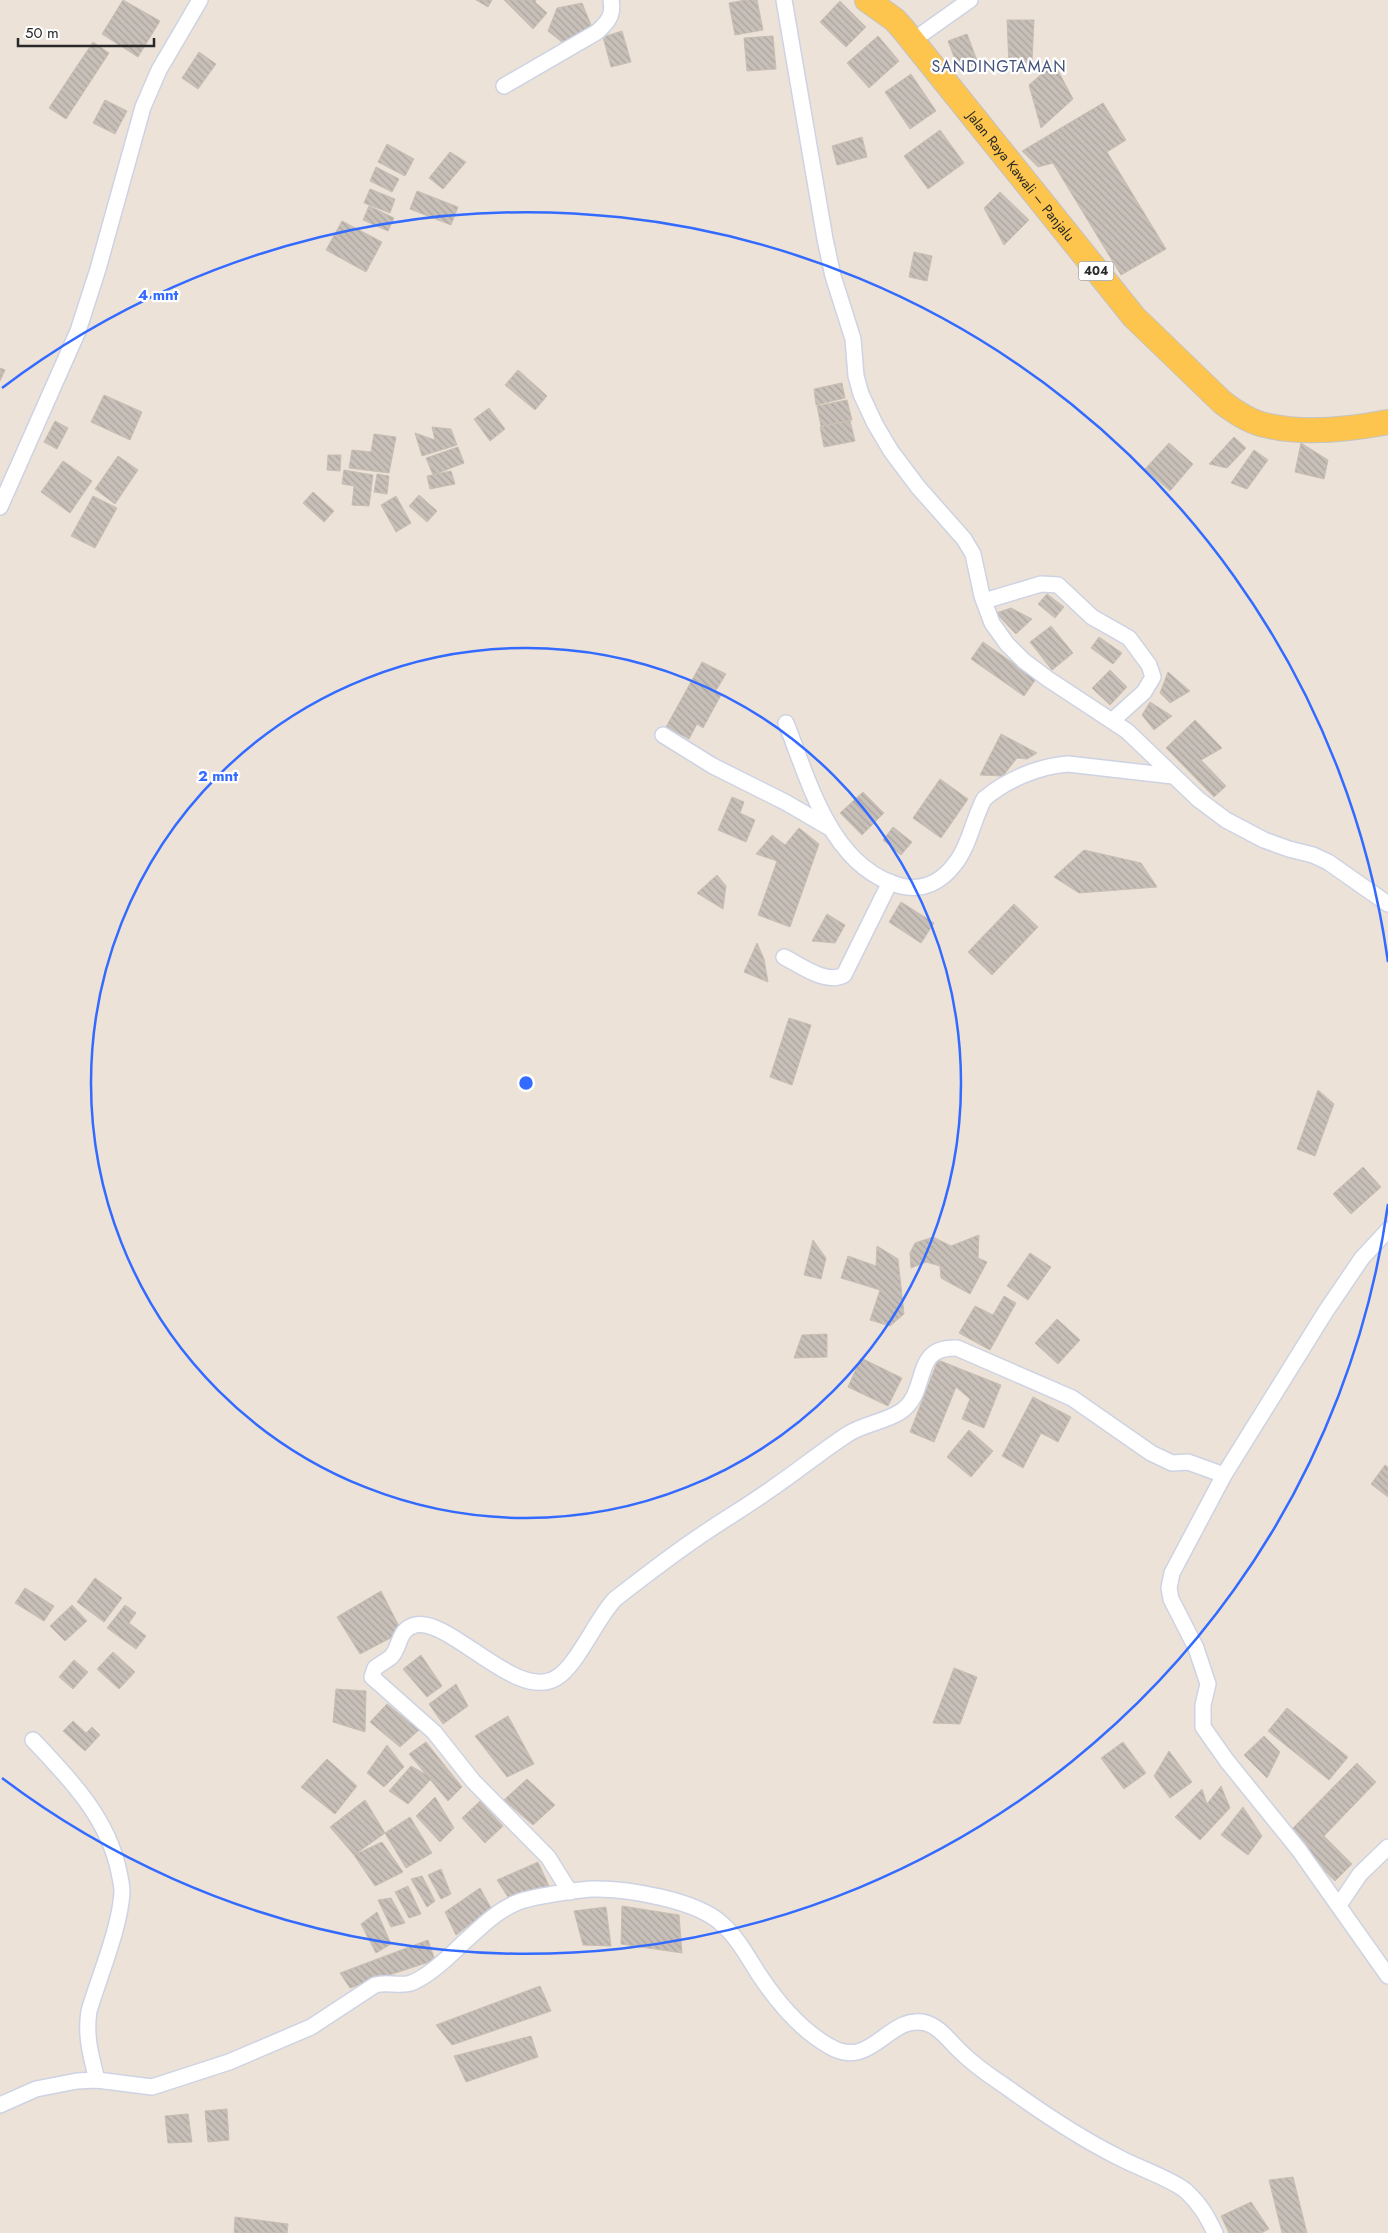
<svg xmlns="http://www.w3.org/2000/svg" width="1388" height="2233" font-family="Jost,sans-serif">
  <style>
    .building { fill: url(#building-back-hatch); stroke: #c8beb2 }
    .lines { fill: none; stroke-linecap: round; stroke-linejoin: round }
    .street-casing { stroke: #cdd3e3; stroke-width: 18 }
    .primary-casing { stroke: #c3c3c3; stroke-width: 26 }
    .street { stroke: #fff; stroke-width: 15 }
    .primary { stroke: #fdc54d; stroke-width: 24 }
    .ring { fill: none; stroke: #336aff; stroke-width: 2.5 }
    .labels { text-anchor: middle; stroke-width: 4.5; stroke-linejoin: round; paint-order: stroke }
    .shield { fill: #fff; stroke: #686868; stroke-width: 1 }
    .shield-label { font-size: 12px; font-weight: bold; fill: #282828 }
    .street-label { font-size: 14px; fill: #282828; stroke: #fff }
    .quarter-label { font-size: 16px; letter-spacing: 1px; fill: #45547d; stroke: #fff }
    .centre { fill: #336aff; stroke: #fff; stroke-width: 2.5 }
    .ring-label { font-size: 15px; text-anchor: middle; font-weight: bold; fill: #336aff; stroke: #fff; stroke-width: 4.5; stroke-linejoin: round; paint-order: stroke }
  </style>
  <defs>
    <pattern id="building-back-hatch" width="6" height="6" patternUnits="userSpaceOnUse" patternTransform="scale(1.25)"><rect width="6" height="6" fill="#c7bfb8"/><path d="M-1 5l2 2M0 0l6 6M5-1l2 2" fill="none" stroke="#aba49e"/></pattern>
  </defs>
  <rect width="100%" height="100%" fill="#ece2d8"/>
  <!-- building -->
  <g class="building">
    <path d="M123,0l37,21 -22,36 -36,-23z"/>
    <path d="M476,0h16l-4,7z"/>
    <path d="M504,0h32l-1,2 12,11 -14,16z"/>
    <path d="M745,0h12l6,30 -28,5 -6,-32z"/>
    <path d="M840,1l26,26 -20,20 -26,-25z"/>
    <path d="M582,3l12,29 -26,15 -20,-16 9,-23z"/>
    <path d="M1007,20h27l-2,42 -23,3z"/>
    <path d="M622,31l9,31 -20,5 -8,-30z"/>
    <path d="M967,34l11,29 -19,7 -11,-29z"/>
    <path d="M773,36l3,33 -29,2 -3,-33z"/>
    <path d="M878,36l21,25 -30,27 -22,-25z"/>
    <path d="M93,42l16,11 -43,66 -17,-11z"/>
    <path d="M199,52l17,12 -18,25 -16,-11z"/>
    <path d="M1054,63l19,36 -32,29 -12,-43z"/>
    <path d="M911,74l25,37 -26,18 -25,-37z"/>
    <path d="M105,100l22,11 -12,23 -22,-11z"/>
    <path d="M1103,103l23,37 -19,12 59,97 -45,26 -68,-112 -15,4 -16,-16z"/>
    <path d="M940,130l24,33 -36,26 -24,-33z"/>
    <path d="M862,137l5,20 -30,8 -5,-19z"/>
    <path d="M387,144l27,15 -9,17 -27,-14z"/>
    <path d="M450,152l16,10 -23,27 -14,-11z"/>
    <path d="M376,167l23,12 -7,13 -22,-11z"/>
    <path d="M370,189l25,10 -5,14 -26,-10z"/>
    <path d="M417,191l41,16 -7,18 -41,-16z"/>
    <path d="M1000,192l29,28 -25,25 -20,-37z"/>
    <path d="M369,206l25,12 -6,13 -25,-11z"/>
    <path d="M342,221l40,21 -16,30 -40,-22z"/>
    <path d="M914,252l18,4 -5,25 -18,-4z"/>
    <path d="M0,368l5,2 -5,11z"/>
    <path d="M518,370l29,26 -12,14 -30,-25z"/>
    <path d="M842,383l3,15 -29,7 -2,-16z"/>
    <path d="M104,395l38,17 -12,28 -39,-18z"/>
    <path d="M847,400l5,20 -31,6 -4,-20z"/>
    <path d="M489,408l16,21 -15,12 -16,-22z"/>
    <path d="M55,421l13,7 -11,21 -13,-7z"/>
    <path d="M850,421l5,20 -31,6 -4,-20z"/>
    <path d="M432,427l19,2 6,16 -35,11 -7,-23 20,7z"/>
    <path d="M374,434l22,3 -7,36 -40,-5 3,-18 19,2z"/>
    <path d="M1234,437l12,11 -19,20 -18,-4z"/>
    <path d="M1169,443l24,21 -23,27 -25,-22z"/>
    <path d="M1301,443l27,17 -4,19 -29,-7z"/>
    <path d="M458,447l6,16 -31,12 -7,-17z"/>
    <path d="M1254,450l14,10 -21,29 -16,-6z"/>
    <path d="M328,455h13l-1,16 -13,-1z"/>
    <path d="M118,456l20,14 -23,34 -20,-15z"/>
    <path d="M63,461l29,20 -22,32 -29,-21z"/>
    <path d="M344,470l29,5 -4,31 -17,-1 2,-19 -12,-2z"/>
    <path d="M451,471l4,13 -25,5 -3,-13z"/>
    <path d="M377,474l12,2 -2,18 -13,-2z"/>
    <path d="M313,492l21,19 -10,11 -21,-19z"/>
    <path d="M419,495l18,16 -10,11 -18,-16z"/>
    <path d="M93,496l24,12 -22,40 -24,-12z"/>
    <path d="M396,496l15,27 -15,9 -15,-27z"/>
    <path d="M1047,594l17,13 -9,11 -17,-14z"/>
    <path d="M1011,608l21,11 -16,15 -20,-21z"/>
    <path d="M1051,626l22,27 -21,17 -22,-28z"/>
    <path d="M1099,637l23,16 -9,11 -22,-16z"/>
    <path d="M983,642l53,37 -12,17 -53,-37z"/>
    <path d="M702,662l24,12 -11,18 6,3 -18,33 -6,-4 -8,15 -23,-12z"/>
    <path d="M1110,670l17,17 -17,18 -18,-17z"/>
    <path d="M1168,672l22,19 -20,12 -10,-10z"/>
    <path d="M1150,702l22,14 -18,14 -12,-15z"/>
    <path d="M1195,720l27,28 -21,12 25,26 -12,11 -48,-49z"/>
    <path d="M1001,734l36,19 -10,6 -10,-1 -14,18 -23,-1z"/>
    <path d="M940,779l28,20 -27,39 -28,-20z"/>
    <path d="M863,792l21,21 -22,22 -22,-22z"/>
    <path d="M732,797l12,5 -4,11 15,7 -9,22 -28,-12z"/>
    <path d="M893,827l19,15 -11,13 -18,-15z"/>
    <path d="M799,828l20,16 -29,83 -32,-12 19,-54 -21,-7 16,-19 13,10z"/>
    <path d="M1084,850l57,13 16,24 -78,6 -25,-16z"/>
    <path d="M717,875l9,11 -3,23 -26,-16z"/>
    <path d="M901,902l33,21 -13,20 -32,-21z"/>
    <path d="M1014,904l24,23 -46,48 -24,-23z"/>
    <path d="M827,914l18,11 -10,18 -23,-2z"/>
    <path d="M757,943l7,16 4,23 -24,-10z"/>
    <path d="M789,1018l22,7 -19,60 -22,-8z"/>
    <path d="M1318,1090l16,14 -19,52 -18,-7z"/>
    <path d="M1363,1167l18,20 -30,27 -18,-20z"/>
    <path d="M979,1235l-1,23 9,4 -17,32 -29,-16 -1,-12 -14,-4 -15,6 -1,-15 5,-10 18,-6 18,9z"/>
    <path d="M813,1240l13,18 -5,21 -17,-4z"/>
    <path d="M877,1246l21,13 6,55 -14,12 -20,-6 10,-30 -39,-12 7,-22 28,10z"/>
    <path d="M1030,1253l21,14 -23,33 -21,-14z"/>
    <path d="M1004,1296l12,7 -26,47 -31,-17 16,-27 18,9z"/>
    <path d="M1057,1319l23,21 -22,24 -23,-21z"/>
    <path d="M827,1334v23l-33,1 8,-23z"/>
    <path d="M861,1358l41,20 -14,28 -40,-19z"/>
    <path d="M938,1360l63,25 -17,43 -22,-9 8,-20 -14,-12 -22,55 -24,-10z"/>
    <path d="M1033,1397l38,20 -13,25 -17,-9 -18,35 -21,-12z"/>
    <path d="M969,1430l24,21 -22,26 -24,-20z"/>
    <path d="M1385,1465l3,2v30l-17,-13z"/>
    <path d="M95,1578l27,20 -18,24 -27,-20z"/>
    <path d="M25,1588l29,18 -10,15 -29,-18z"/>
    <path d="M381,1591l21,41 -42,22 -23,-37z"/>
    <path d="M72,1605l15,16 -22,20 -15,-15z"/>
    <path d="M125,1605l11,8 -7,10 17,13 -10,13 -29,-21z"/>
    <path d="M113,1652l22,20 -16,17 -22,-20z"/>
    <path d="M421,1655l21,31 -15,11 -24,-28z"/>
    <path d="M74,1660l14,12 -15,17 -14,-12z"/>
    <path d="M954,1668l23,9 -17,47 -27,-1z"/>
    <path d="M456,1684l12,22 -25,18 -14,-20z"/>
    <path d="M336,1689l30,2 -1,41 -32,-10z"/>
    <path d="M387,1704l32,26 -19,17 -30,-25z"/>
    <path d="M1287,1708l61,49 -19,23 -61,-49z"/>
    <path d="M508,1716l26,48 -27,13 -32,-41z"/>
    <path d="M73,1721l13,12 6,-6 8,8 -15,16 -22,-20z"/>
    <path d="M1264,1736l16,16 -13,26 -23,-23z"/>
    <path d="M426,1742l36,45 -14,14 -39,-47z"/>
    <path d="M1123,1742l23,31 -22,16 -23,-31z"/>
    <path d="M387,1745l17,22 -20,20 -17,-14z"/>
    <path d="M1169,1751l23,31 -22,16 -16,-22z"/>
    <path d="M327,1759l30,27 -22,28 -34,-27z"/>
    <path d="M1357,1763l19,19 -52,54 28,28 -17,17 -48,-47z"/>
    <path d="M411,1766l21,12 -24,26 -19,-13z"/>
    <path d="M527,1779l28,26 -22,20 -29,-25z"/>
    <path d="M1221,1786l9,22 -30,32 -25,-23 27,-28 5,15z"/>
    <path d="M435,1797l19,31 -14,14 -24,-26z"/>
    <path d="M365,1800l20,33 -31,22 -24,-28z"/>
    <path d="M480,1801l23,25 -18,17 -23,-25z"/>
    <path d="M1243,1807l19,29 -14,19 -27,-20z"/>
    <path d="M410,1817l22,36 -26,15 -21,-35z"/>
    <path d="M382,1842l21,30 -28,14 -21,-31z"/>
    <path d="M538,1862l11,24 -41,11 -11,-17z"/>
    <path d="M441,1869l10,25 -10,5 -13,-24z"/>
    <path d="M422,1876l13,25 -8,6 -16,-28z"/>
    <path d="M408,1886l13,28 -12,4 -14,-26z"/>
    <path d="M480,1888l11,20 -35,27 -11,-23z"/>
    <path d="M391,1898l14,25 -14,4 -13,-27z"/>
    <path d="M622,1906l57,9 3,38 -61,-9z"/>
    <path d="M606,1907l5,39 -28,-1 -9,-34z"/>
    <path d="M377,1912l14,32 -15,9 -15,-29z"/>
    <path d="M428,1940l7,20 -85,28 -10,-15z"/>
    <path d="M540,1986l11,25 -99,34 -16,-20z"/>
    <path d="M531,2036l7,21 -72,25 -12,-26z"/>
    <path d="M227,2109l2,31 -21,2 -3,-31z"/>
    <path d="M188,2114l4,28 -24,1 -3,-27z"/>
    <path d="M1293,2177l14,56h-25l-13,-53z"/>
    <path d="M1251,2202l18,27 -8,4h-32l-8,-17z"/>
    <path d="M235,2217l53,7 -1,9h-53z"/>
  </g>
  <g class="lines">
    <defs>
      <g id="street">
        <path d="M784,0l41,239 8,37 20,63 3,37 5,18 14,30 16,27 27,36 46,52 9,15 9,42 10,27 15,21 17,17 24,18 79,52 71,68 28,21 38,20 25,9 24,6 15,7 60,42"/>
        <path d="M912,41l58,-41"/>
        <path d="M504,86l93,-54c11,-10 17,-17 14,-32"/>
        <path d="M0,507l78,-176 20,-62 45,-162 16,-37 41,-70"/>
        <path d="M984,601l57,-17 17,1 34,32 37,21 20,27 4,12 -9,15 -31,28"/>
        <path d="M786,723c23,58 45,145 115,163 22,5 40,-4 53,-21 15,-18 19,-45 30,-66 22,-19 55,-33 84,-35l105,12"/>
        <path d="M663,735l50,31 72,36 43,25"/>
        <path d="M784,957c16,8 42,28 60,18l46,-93"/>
        <path d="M1388,1230l-26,28 -36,53 -102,164 -52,98 -3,15 2,11 25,49 12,36 -5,21v22l24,34 72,89 89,126"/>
        <path d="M33,1740c37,39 75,78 86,132 1,6 3,13 3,19 -1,34 -23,86 -33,120 -4,25 2,45 8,69"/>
        <path d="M570,1892l-22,-35 -75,-76 -39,-49 -62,-55 3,-9c5,-4 11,-7 16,-11 10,-10 6,-27 24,-32 35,-8 101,77 141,53 21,-12 40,-59 59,-79 27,-21 54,-42 82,-61 26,-18 52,-33 77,-51 25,-17 48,-36 74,-53 16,-10 36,-12 52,-22 31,-20 10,-66 57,-64l115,50 79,55 21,10 16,-1 36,13"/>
        <path d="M1339,1905l21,-31 28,-27"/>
        <path d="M0,2105l36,-16 41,-8 20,-1 55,7 77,-25 82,-35 64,-42c12,-4 24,2 36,-2 16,-6 39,-27 52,-40 16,-14 33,-32 53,-40 12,-6 61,-13 75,-14 35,-1 106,11 131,35 15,13 26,33 36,49 19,29 41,56 71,73 43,26 59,-33 97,-23 14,4 24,19 35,29 13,13 29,24 44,34 36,26 73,51 113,71 18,10 54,22 68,34 14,13 21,25 29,42"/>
      </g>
      <g id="primary">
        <path id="s1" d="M867,0l28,20 8,9 231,288 88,85c14,11 29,21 47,24 37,8 83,3 119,-4"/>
      </g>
    </defs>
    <!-- street casing -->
    <use href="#street" class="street-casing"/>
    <!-- primary casing -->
    <use href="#primary" class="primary-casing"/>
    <!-- street -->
    <use href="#street" class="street"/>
    <!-- primary -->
    <use href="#primary" class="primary"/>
  </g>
  <!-- distance rings -->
  <g class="ring">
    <circle cx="526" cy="1083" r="435"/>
    <path d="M1388 1204A870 870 0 0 1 2 1778M2 388A870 870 0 0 1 1388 962"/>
  </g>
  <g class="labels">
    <!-- shield labels -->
    <rect class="shield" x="1078.5" y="261.5" width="35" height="19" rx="4"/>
    <g class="shield-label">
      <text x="1096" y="275">404</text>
    </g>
    <!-- street labels -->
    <g class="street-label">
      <text dy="5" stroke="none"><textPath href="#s1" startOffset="235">Jalan Raya Kawali – Panjalu</textPath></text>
    </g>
    <!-- quarter labels -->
    <g class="quarter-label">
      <text x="999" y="72">SANDINGTAMAN</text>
    </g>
  </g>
  <circle cx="526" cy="1083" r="8" class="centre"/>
  <g class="ring-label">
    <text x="158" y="300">4 mnt</text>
    <text x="218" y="781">2 mnt</text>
  </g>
  <!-- scale -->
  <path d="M18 38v8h136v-8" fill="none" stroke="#282828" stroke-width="2.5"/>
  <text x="25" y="38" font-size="15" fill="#282828" stroke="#ffffff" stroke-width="4" paint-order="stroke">50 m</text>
</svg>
